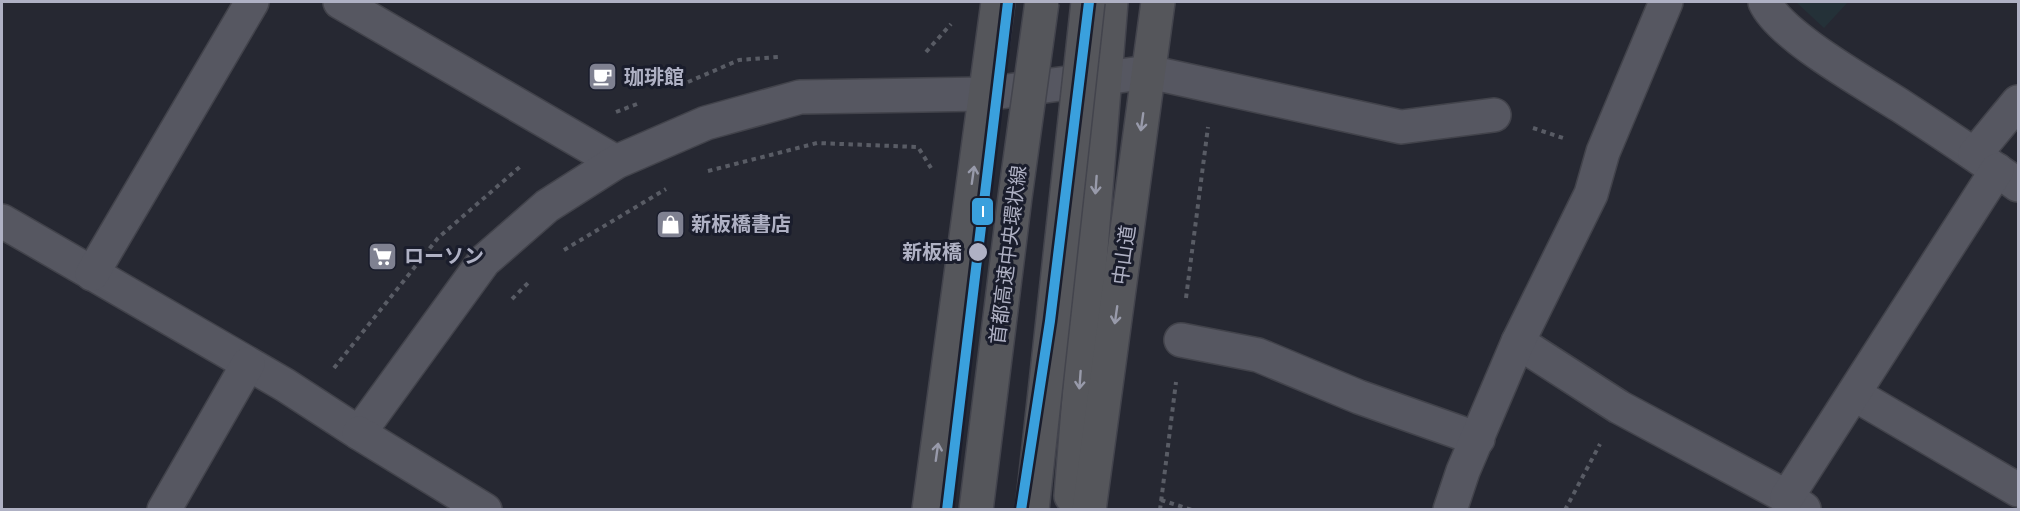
<svg xmlns="http://www.w3.org/2000/svg" width="2020" height="511" font-family="Cabin,'Noto Sans JP',sans-serif">
  <style>
    .green { fill: #243138 }
    .lines { fill: none; stroke-linecap: round; stroke-linejoin: round }
    .minor-casing { stroke: #42434b; stroke-width: 36 }
    .highway-casing { stroke: #43444d; stroke-width: 36 }
    .path { stroke: #595c65; stroke-width: 4; stroke-dasharray: 4.5 4.5; stroke-linecap: butt }
    .minor { stroke: #565761; stroke-width: 33 }
    .highway { stroke: #55565b; stroke-width: 33 }
    .highway-bridge-casing { stroke: #43444d; stroke-width: 36; stroke-linecap: butt }
    .highway-bridge { stroke: #55565b; stroke-width: 33 }
    .metro-1-casing { stroke: #1a1d2c; stroke-width: 15 }
    .metro-1 { stroke: #3aa0dd; stroke-width: 10 }
    .oneway { stroke: #989aaa }
    .stop-dot { fill: #afb1c4; stroke: #1a1d2c; stroke-width: 2 }
    .labels { text-anchor: middle; stroke-width: 6; stroke-linejoin: round; paint-order: stroke }
    .poi-label { font-size: 20px; font-weight: bold; fill: #afb1c4; stroke: #1a1d2c; text-anchor: start }
    .stop-label { font-size: 20px; font-weight: bold; fill: #afb1c4; stroke: #1a1d2c; text-anchor: end }
    .street-label { font-size: 20px; fill: #afb1c4; stroke: #1a1d2c }
    .line-badge { stroke: #1a1d2c; stroke-width: 2 }
    .badge-label { font-size: 16px; text-anchor: middle; font-weight: bold; fill: #fff }
  </style>
  <rect width="100%" height="100%" fill="#262832"/>
  <!-- green -->
  <path class="green" d="M1796,2h52l-24,26z"/>
  <g class="lines">
    <defs>
      <g id="minor">
        <path d="M340,2l276,160"/>
        <path d="M1765,2c15,34 102,82 136,104 40,26 79,52 117,79"/>
        <path d="M1975,154l43,-52"/>
        <path d="M2,221l283,164 74,48 125,-172 63,-55 69,-44 90,-39 94,-26 185,-3 164,-22 252,55 93,-12"/>
        <path d="M92,274l160,-272"/>
        <path d="M1181,340l77,15 101,42 119,42"/>
        <path d="M1518,342l101,65 168,90 17,12"/>
        <path d="M1854,394l164,96"/>
        <path d="M359,433l126,77"/>
        <path d="M1787,497l210,-327"/>
        <path d="M164,510l84,-146"/>
        <path d="M1450,510l13,-39 55,-129 73,-148 12,-42 63,-150"/>
      </g>
      <g id="highway">
        <path d="M1071,496l40,-494"/>
        <path d="M929,510l69,-508"/>
        <path d="M1089,510l69,-508"/>
      </g>
    </defs>
    <!-- minor casing -->
    <use href="#minor" class="minor-casing"/>
    <!-- highway casing -->
    <use href="#highway" class="highway-casing"/>
    <!-- path -->
    <g class="path">
      <path d="M926,52l25,-28"/>
      <path d="M688,82l51,-22 39,-3"/>
      <path d="M616,112l21,-8"/>
      <path d="M1533,128l30,10"/>
      <path d="M708,171l109,-28 101,4 13,21"/>
      <path d="M564,250l102,-61"/>
      <path d="M1186,298l22,-171"/>
      <path d="M512,299l18,-18"/>
      <path d="M334,368l104,-130 84,-73"/>
      <path d="M1161,500l31,10"/>
      <path d="M1160,510l16,-128"/>
      <path d="M1565,510l35,-66"/>
    </g>
    <!-- minor -->
    <use href="#minor" class="minor"/>
    <!-- highway -->
    <use href="#highway" class="highway"/>
    <defs>
      <g id="highway-bridge">
        <path d="M976,510l39,-313 27,-195"/>
        <path d="M1032,510l56,-508"/>
      </g>
    </defs>
    <!-- highway-bridge casing -->
    <use href="#highway-bridge" class="highway-bridge-casing"/>
    <!-- highway-bridge -->
    <use href="#highway-bridge" class="highway-bridge"/>
    <defs>
      <g id="metro-1">
        <path d="M947,510l61,-508"/>
        <path d="M1021,510l29,-189 39,-319"/>
      </g>
    </defs>
    <!-- metro-1 casing -->
    <use href="#metro-1" class="metro-1-casing"/>
    <!-- metro-1 -->
    <use href="#metro-1" class="metro-1"/>
  </g>
  <!-- one-way arrows -->
  <defs><path id="oneway-shaft" d="M-6 0H5M1.5-3L5.5 0L1.5 3" fill="none" stroke-width="1.6" stroke-linecap="round" stroke-linejoin="round" transform="scale(1.5)"/></defs>
  <g class="oneway">
    <use href="#oneway-shaft" transform="translate(1142 122) rotate(98)"/>
    <use href="#oneway-shaft" transform="translate(973 175) rotate(-82)"/>
    <use href="#oneway-shaft" transform="translate(1096 185) rotate(94)"/>
    <use href="#oneway-shaft" transform="translate(1116 315) rotate(98)"/>
    <use href="#oneway-shaft" transform="translate(1080 380) rotate(94)"/>
    <use href="#oneway-shaft" transform="translate(937 452) rotate(-82)"/>
  </g>
  <!-- icons -->
  <defs>
    <symbol id="cafe-square" viewBox="-11 -11 22 22"><rect x="-9" y="-9" width="18" height="18" rx="4" fill="#7f8191" stroke="#1a1d2c"/><path d="M-5.5-4.5H6V0H3Q3 3.5 0 3.5H-2.5Q-5.5 3.5-5.5 0ZM3-3.2v2h1.7v-2ZM-6 4.5H4V6H-6Z" fill="#fff"/></symbol>
    <symbol id="shop-square" viewBox="-11 -11 22 22"><rect x="-9" y="-9" width="18" height="18" rx="4" fill="#7f8191" stroke="#1a1d2c"/><path d="M-5-2.5h2.3a2.7 3.5 0 0 1 5.4 0H5L5.5 6h-11ZM-1.5-2.5h3a1.5 2.3 0 0 0-3 0Z" fill="#fff"/></symbol>
    <symbol id="supermarket-square" viewBox="-11 -11 22 22"><rect x="-9" y="-9" width="18" height="18" rx="4" fill="#7f8191" stroke="#1a1d2c"/><path d="M-6-5.5h2.5l.6 2H6L4.5 2H-2.5L-4.4-4H-6ZM-1.5 3.2a1.3 1.3 0 1 0 .1 0ZM3 3.2a1.3 1.3 0 1 0 .1 0Z" fill="#fff"/></symbol>
  </defs>
  <g fill-rule="evenodd">
    <use href="#cafe-square" x="586" y="60" width="33" height="33"/>
    <use href="#shop-square" x="654" y="208" width="33" height="33"/>
    <use href="#supermarket-square" x="366" y="240" width="33" height="33"/>
  </g>
  <!-- markers -->
  <circle class="stop-dot" cx="978" cy="252" r="10"/>
  <g class="labels">
    <!-- poi labels -->
    <g class="poi-label">
      <text x="624" y="84">珈琲館</text>
      <text x="691" y="231">新板橋書店</text>
      <text x="404" y="263">ローソン</text>
    </g>
    <!-- stop labels -->
    <g class="stop-label">
      <text x="962" y="259">新板橋</text>
    </g>
    <!-- street labels -->
    <g class="street-label">
      <text transform="translate(1008 255) rotate(-83)" y="7">首都高速中央環状線</text>
      <text transform="translate(1124 255) rotate(-82)" y="7">中山道</text>
    </g>
  </g>
  <rect class="line-badge" x="971" y="197" width="23" height="29" rx="6" fill="#3aa0dd"/>
  <g class="badge-label">
    <text x="983" y="217">I</text>
  </g>
  <!-- border -->
  <rect width="2020" height="511" fill="none" stroke="#afb1c4" stroke-width="6"/>
</svg>
